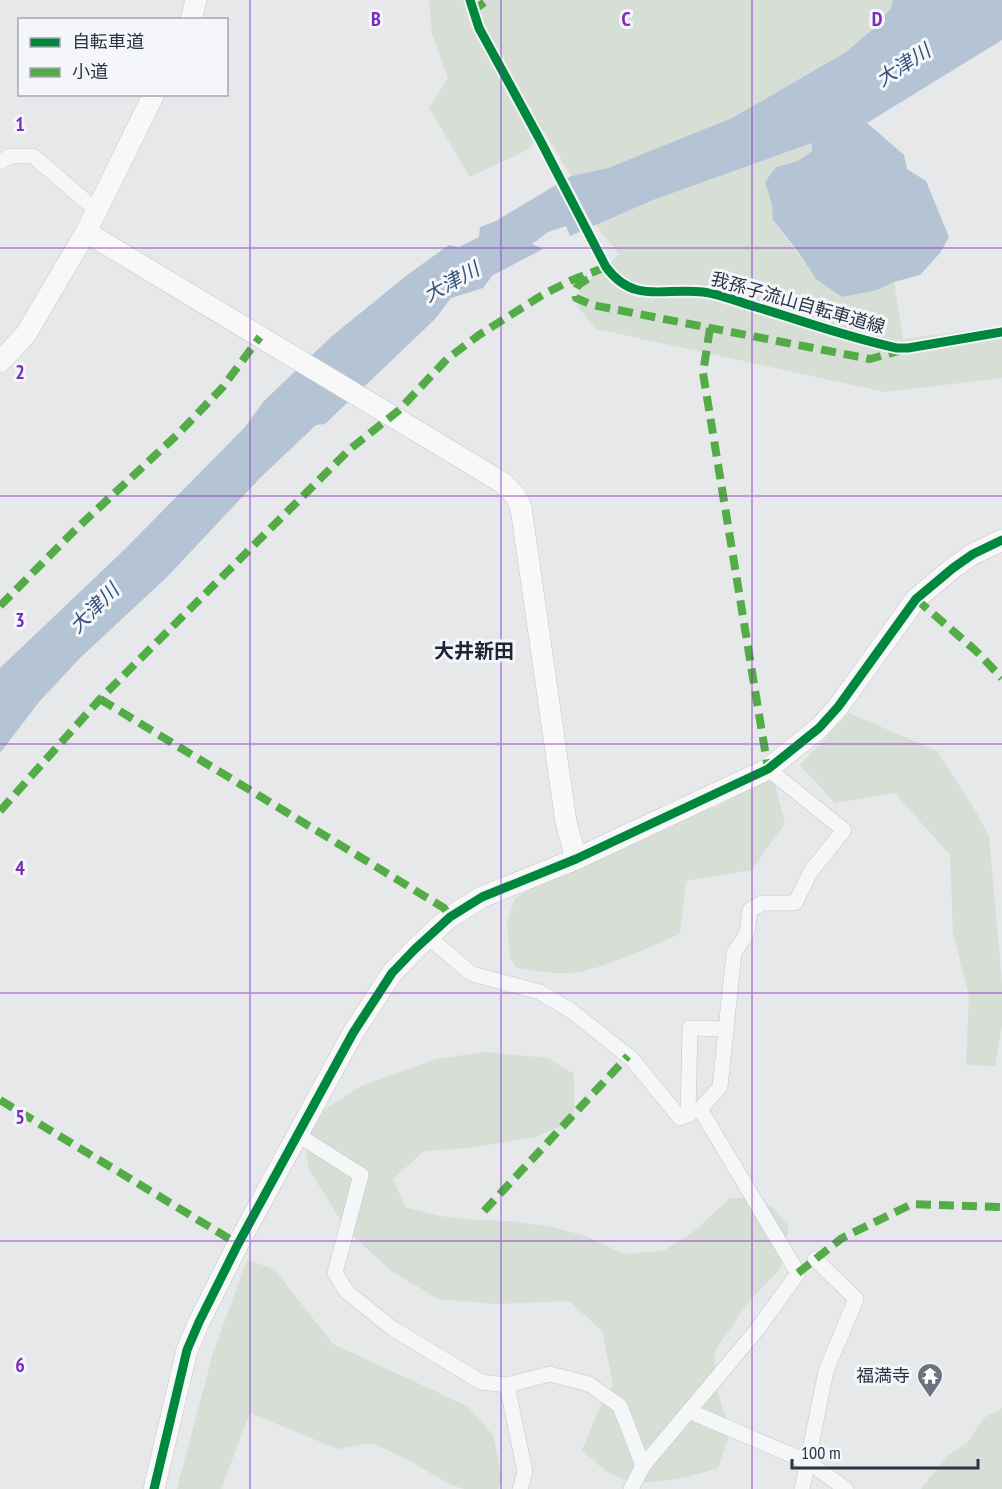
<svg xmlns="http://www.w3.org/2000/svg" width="1002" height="1489" font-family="'PT Sans Narrow','Noto Sans JP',sans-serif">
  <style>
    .green { fill: #d6ded6 }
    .water { fill: #b4c4d5 }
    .pier { fill: #e6e8ea }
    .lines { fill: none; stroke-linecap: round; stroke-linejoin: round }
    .street-casing { stroke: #c4c6c8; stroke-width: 16 }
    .secondary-casing { stroke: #c4c6c8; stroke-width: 22 }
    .street { stroke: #f5f6f7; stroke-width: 15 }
    .secondary { stroke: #f8f8f8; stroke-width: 21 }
    .quiet { stroke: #54ac47; stroke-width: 8; stroke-dasharray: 15 8; stroke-linecap: butt }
    .cycleway-casing { stroke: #f4f6f9; stroke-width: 13 }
    .cycleway { stroke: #00873e; stroke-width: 9 }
    .grid { fill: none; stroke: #7b2cbf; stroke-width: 1.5; stroke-opacity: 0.55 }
    .labels { text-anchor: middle; stroke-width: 6; stroke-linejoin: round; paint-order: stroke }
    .street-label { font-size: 18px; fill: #2b3445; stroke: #f4f6f9 }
    .poi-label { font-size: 18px; fill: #2b3445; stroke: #f4f6f9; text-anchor: end }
    .water-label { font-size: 20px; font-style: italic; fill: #34527a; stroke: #f4f6f9 }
    .neighbourhood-label { font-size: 20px; font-weight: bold; fill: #1d2536; stroke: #f4f6f9 }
    .grid-label { font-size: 20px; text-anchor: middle; font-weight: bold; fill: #7b2cbf; stroke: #f4f6f9; stroke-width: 6; stroke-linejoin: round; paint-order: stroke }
  </style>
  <rect width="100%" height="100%" fill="#e6e8ea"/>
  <!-- green -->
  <g class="green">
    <path d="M429,0h464l-2,8 -19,22 -26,22 -114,66 -124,50 -37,8 -27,-45 -17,19 -57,27 -41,-69 19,-30 -16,-44z"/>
    <path d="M813,143l-1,8 -14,10 -22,6 -11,15 7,23 1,15 43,59 61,11 17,-8 9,57 99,-13v52l-117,14 -289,-63 -19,-23 3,-18 39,-34 -24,-30 58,-24z"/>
    <path d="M849,713l88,38 38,59 14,26 13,147v42l-7,41 -29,-1 3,-69 -16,-63 -3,-78 -55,-62 -60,10 -35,-38z"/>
    <path d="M773,776l12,47 -33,47 -66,11 -6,53c-31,13 -63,29 -97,37 -21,5 -45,0 -66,-3l-7,-10 -3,-36 8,-23 13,-9 143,-69 47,-15z"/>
    <path d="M485,1052l63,6 26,16v46l-37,17 -68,11 -45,3 -31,28 12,28 34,9 36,4 35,1 42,6 34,9 38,18 39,-3 30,-19 37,-34h28l16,11 15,18 -9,42 -33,35 -32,47 -1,29 16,53 -12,35c-32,10 -72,21 -103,8 -12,-6 -23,-17 -33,-26l17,-41 14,-25 -11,-53 -33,-30 -72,3 -59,-5 -48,-29 -42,-39 -39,-61 -4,-27 5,-24 51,-33 75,-27z"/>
    <path d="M247,1260l27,9 59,75 134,62 26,29 9,44 -4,10h-34l-15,-5 -41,-24 -36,-17 -34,6 -88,-36 -29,76h-44l36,-136z"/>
    <path d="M1002,1408v81h-81l26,-33 20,-13 17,-25z"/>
  </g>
  <!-- water -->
  <path class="water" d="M893,0h109v40l-135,83 37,32 3,14 19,12 23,56 -9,16 -20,22 -26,7 -17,8 -35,7 -26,-18 -20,-30 -23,-29 -1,-15 -7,-23 11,-15 22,-6 14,-10v-8l-159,57 -83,36 -4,-10 -18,6 -16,12 11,5 -50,26 -10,13 -32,10 -16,21 -110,105 -9,1 -56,53 -93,99 -87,81 -41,44 -39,51v-85l125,-119 120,-122 19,-26 67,-64 76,-62 42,-30 10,2 20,-10 1,-10 16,-6 75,-45 37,-8 124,-50 114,-66 26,-22 19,-22z"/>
  <!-- pier -->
  <path class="pier" d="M566,175l28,53 -12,6 -27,-52z"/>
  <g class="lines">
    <defs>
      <g id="street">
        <path d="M0,162l10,-6h23l63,54"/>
        <path d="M428,937l44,37 68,18 30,18 62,49 48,59 20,-9 20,-22 14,-134 13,-20 3,-23 12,-7h33l16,-32 33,-41 -76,-61"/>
        <path d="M688,1115l2,-87 36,1"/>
        <path d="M298,1135l63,40 -26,98 12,19 45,36 89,54 26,3 43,-11 39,10 31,22 23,60"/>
        <path d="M507,1385l18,87 -5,17"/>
        <path d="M689,1411l119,51 38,27"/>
        <path d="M631,1489l12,-23 113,-135 42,-58 -98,-164"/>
        <path d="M802,1489l24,-118 30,-72 -41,-40"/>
      </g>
      <g id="secondary">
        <path d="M191,20l5,-20"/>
        <path d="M86,232l417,251 12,12 6,13 45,314 10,37"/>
        <path d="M0,362l26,-28 60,-102 68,-138"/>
        <path d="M154,1489l33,-139 12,-28 39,-78 115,-211 39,-60 23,-24 35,-32 32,-20 94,-38 192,-90 51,-41 19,-21 78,-108 37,-31 20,-14 29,-14"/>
      </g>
    </defs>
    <!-- street casing -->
    <use href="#street" class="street-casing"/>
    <!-- secondary casing -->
    <use href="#secondary" class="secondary-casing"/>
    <!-- street -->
    <use href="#street" class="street"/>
    <!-- secondary -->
    <use href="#secondary" class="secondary"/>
    <!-- quiet -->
    <g class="quiet">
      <path d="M472,11l16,-11"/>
      <path d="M588,279c-9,5 -15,8 -12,19l16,7 278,54 29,-8"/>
      <path d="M710,328l-7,45 65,396"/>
      <path d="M916,599l59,51 27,28"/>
      <path d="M0,606l74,-75 105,-98 43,-45 38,-51"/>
      <path d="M100,699l344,209 6,9"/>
      <path d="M0,811l100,-112 250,-250 48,-38 49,-52 32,-24 65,-41 28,-14 34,-13"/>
      <path d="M0,1100l238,144"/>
      <path d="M484,1211l144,-155"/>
      <path d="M798,1273l44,-35 70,-34 90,3"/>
    </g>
    <defs>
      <g id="cycleway">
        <path d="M470,0l9,28 61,112 66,127c28,38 58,20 97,25 17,2 36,10 53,15 47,14 94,31 141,41h11l94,-16"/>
        <path d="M154,1489l33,-139 12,-28 39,-78 115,-211 39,-60 23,-24 35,-32 32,-20 94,-38 192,-90 51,-41 19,-21 78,-108 37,-31 20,-14 29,-14"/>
      </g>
    </defs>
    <!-- cycleway casing -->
    <use href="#cycleway" class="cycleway-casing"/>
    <!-- cycleway -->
    <use href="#cycleway" class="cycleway"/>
  </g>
  <!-- grid -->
  <path class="grid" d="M250,0v1489M501,0v1489M752,0v1489M0,248h1002M0,496h1002M0,744h1002M0,993h1002M0,1241h1002"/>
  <!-- icons -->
  <defs>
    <symbol id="temple-pin" viewBox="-11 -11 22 30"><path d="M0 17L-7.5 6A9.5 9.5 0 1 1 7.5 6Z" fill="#6c737f" stroke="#f4f6f9"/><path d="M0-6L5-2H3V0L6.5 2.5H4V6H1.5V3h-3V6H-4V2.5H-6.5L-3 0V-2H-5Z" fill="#fff"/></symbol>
  </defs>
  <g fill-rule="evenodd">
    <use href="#temple-pin" x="915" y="1361" width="30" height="40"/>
  </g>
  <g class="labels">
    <!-- street labels -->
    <g class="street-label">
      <text transform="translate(798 303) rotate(16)" y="6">我孫子流山自転車道線</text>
    </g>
    <!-- poi labels -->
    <g class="poi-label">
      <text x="910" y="1382">福満寺</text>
    </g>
    <!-- water labels -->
    <g class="water-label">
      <text transform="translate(903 65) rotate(-33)" y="7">大津川</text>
      <text transform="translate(451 282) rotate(-29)" y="7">大津川</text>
      <text transform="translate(94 608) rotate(-45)" y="7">大津川</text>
    </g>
    <!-- neighbourhood labels -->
    <g class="neighbourhood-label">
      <text x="474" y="658">大井新田</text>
    </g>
  </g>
  <g class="grid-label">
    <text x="376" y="26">B</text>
    <text x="626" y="26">C</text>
    <text x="877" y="26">D</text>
    <text x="20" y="131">1</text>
    <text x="20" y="379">2</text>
    <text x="20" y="627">3</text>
    <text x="20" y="875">4</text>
    <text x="20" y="1124">5</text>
    <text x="20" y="1372">6</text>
  </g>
  <!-- legend -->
  <rect x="18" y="18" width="210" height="78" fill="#f4f6f9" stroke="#a4a8b1" stroke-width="1.5"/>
  <rect x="30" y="38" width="30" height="9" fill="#00873e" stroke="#a4a8b1" stroke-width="1.5"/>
  <text x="72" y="48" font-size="18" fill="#2b3445">自転車道</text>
  <rect x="30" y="68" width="30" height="9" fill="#54ac47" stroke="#a4a8b1" stroke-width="1.5"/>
  <text x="72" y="78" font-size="18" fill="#2b3445">小道</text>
  <!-- scale -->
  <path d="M792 1459v9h186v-9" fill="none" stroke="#2b3445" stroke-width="3"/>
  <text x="801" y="1459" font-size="18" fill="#2b3445" stroke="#f4f6f9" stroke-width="4.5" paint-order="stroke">100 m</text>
</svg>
